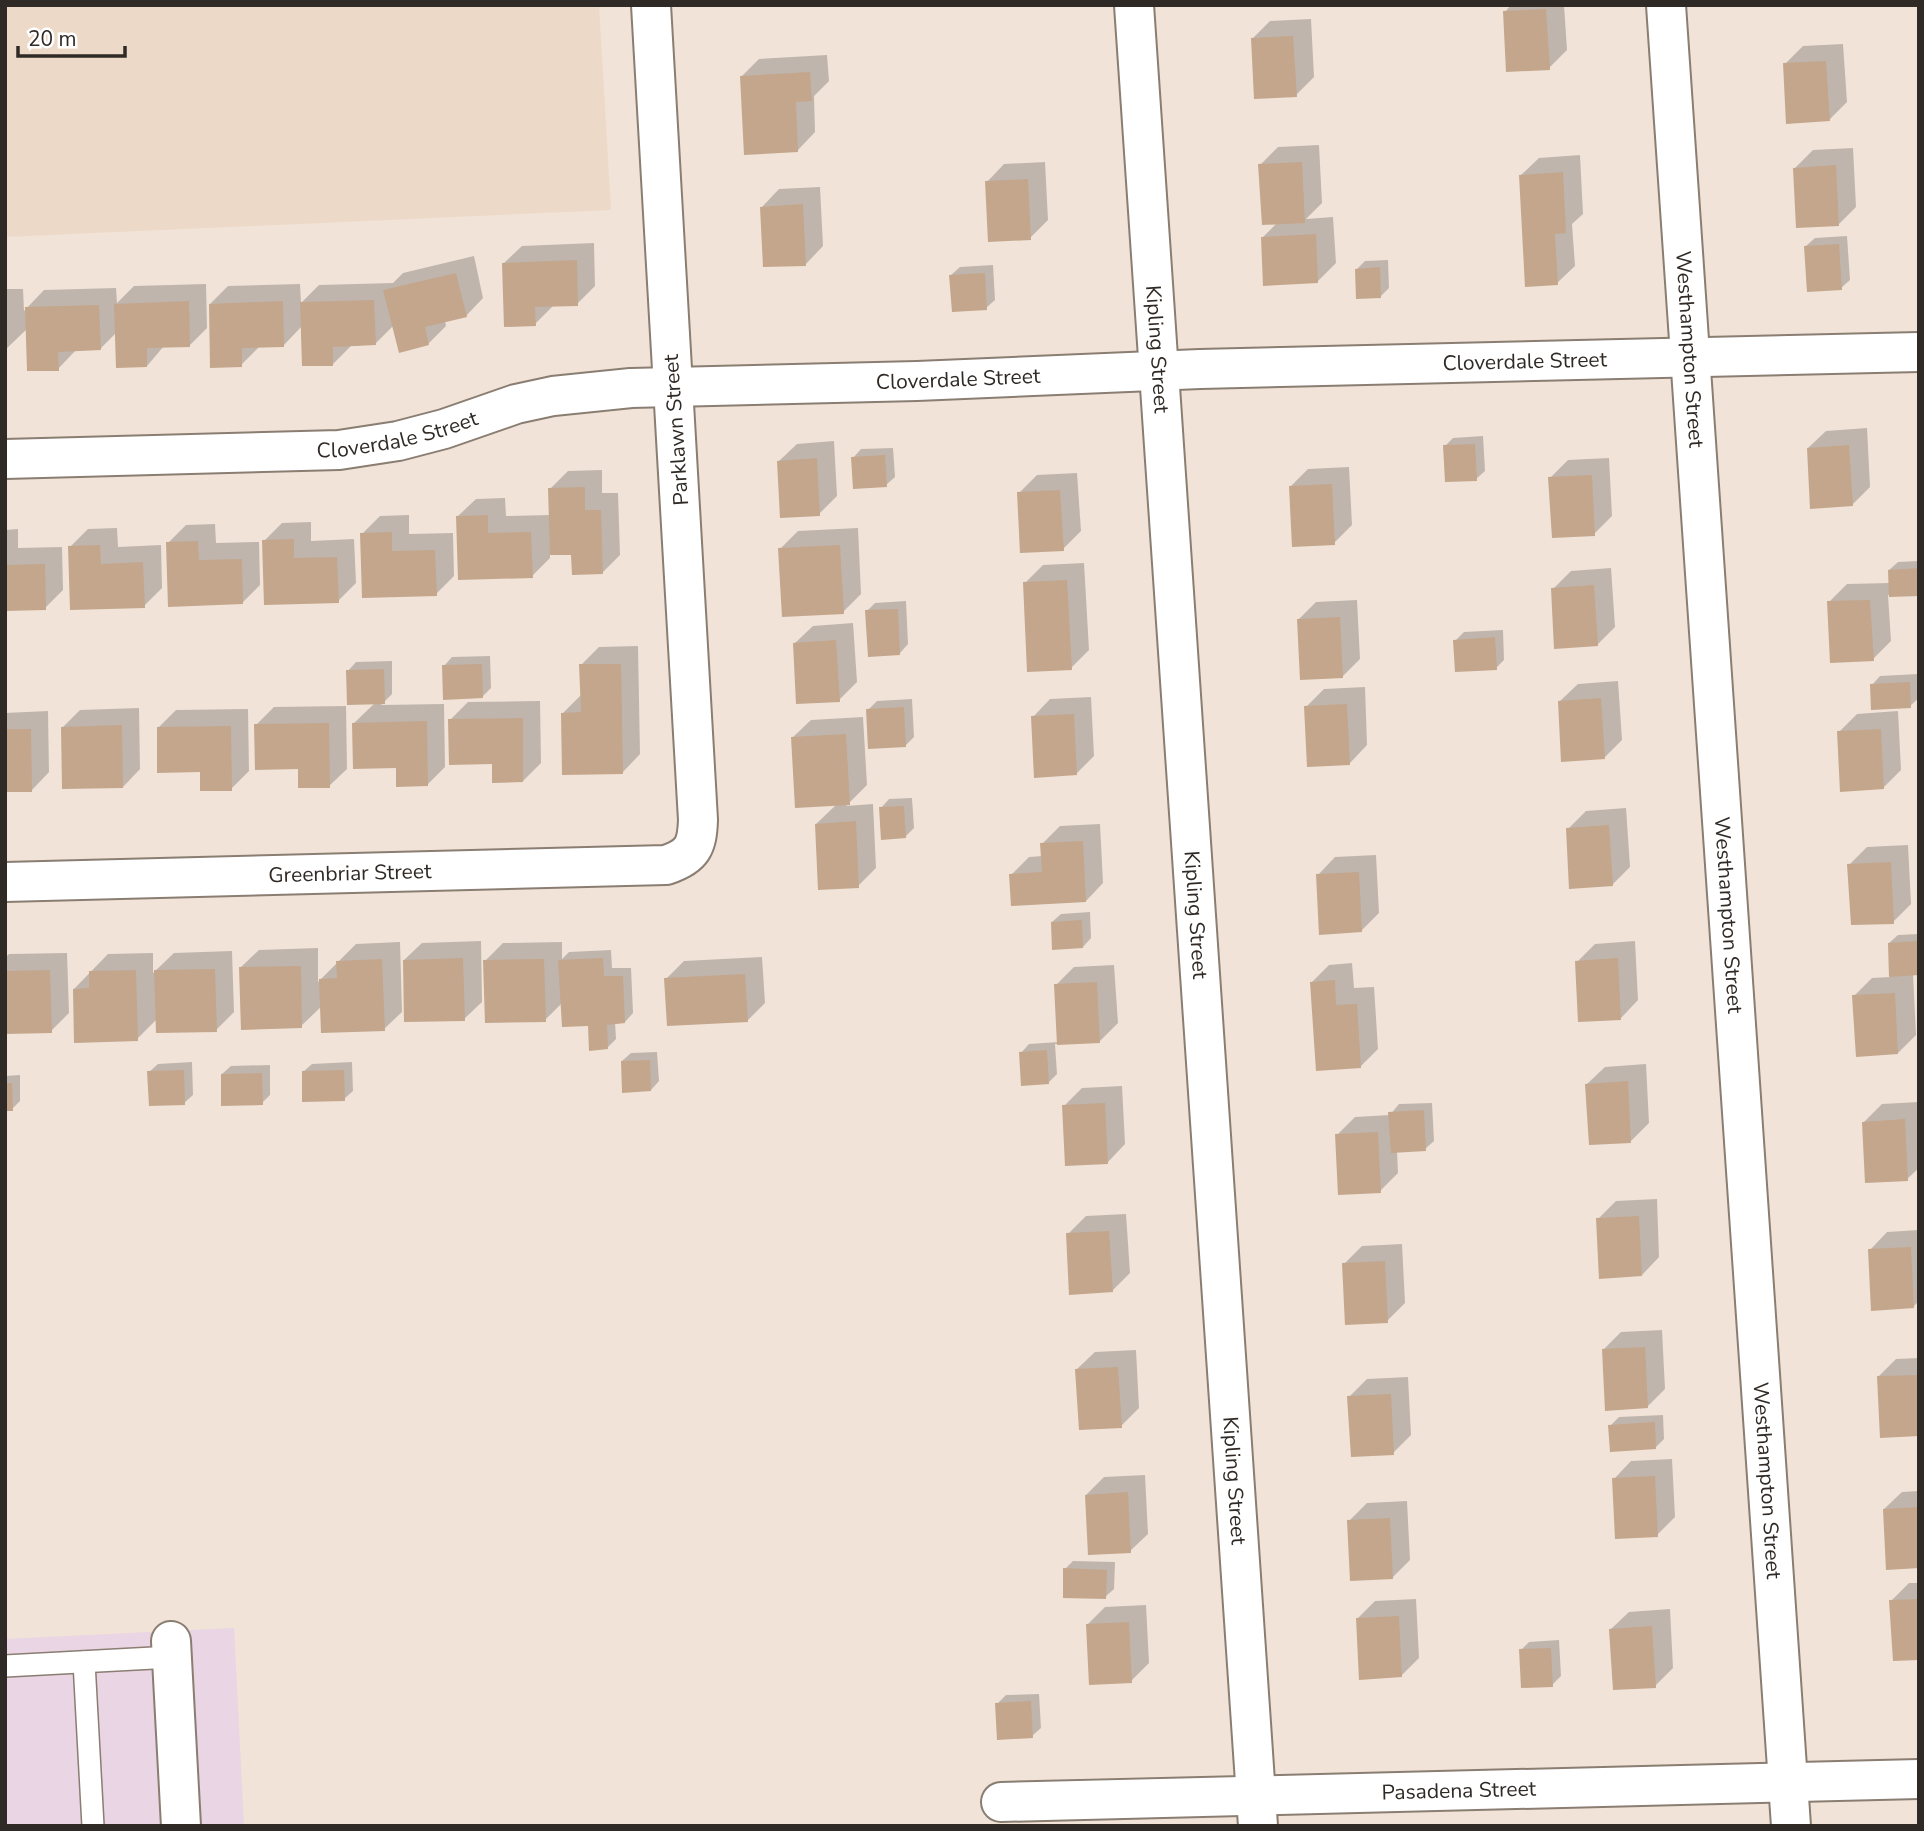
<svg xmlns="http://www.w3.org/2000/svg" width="1924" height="1831" font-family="'Nunito Sans',sans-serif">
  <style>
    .industrial { fill: #e9d5e3 }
    .built { fill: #edd9c7 }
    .shadow { fill: #0003 }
    .building { fill: #c3a68c }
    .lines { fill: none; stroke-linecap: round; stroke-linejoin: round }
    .service-casing { stroke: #8a7d72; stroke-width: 24 }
    .minor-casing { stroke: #8a7d72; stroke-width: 42 }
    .service { stroke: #fff; stroke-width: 21 }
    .minor { stroke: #fff; stroke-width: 38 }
    .labels { text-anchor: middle; stroke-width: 6; stroke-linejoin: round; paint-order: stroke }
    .street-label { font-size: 21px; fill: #302a26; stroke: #fff }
  </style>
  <rect width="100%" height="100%" fill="#f1e3d7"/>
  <!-- industrial -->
  <path class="industrial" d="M234,1628l10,198h-239v-187z"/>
  <!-- built -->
  <path class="built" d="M5,5h594l12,205 -606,27z"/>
  <!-- shadow -->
  <g class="shadow">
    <path d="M737,5h38l-38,2z"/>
    <path d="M1511,5h53l3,45 -18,18 -44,-56z"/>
    <path d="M1311,19l3,58 -18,18 -44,-56 18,-18z"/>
    <path d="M1843,44l4,58 -18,18 -44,-56 18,-18z"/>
    <path d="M827,55l2,26 -15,15 1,36 -17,18 -57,-73 18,-18z"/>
    <path d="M1319,145l3,58 -16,16 27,-2 3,46 -18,18 -56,-43 16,-16 -18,-57 18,-18z"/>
    <path d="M1853,148l3,59 -17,17 -44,-56 18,-18z"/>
    <path d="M1580,155l3,59 -11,10 3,42 -18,17 -36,-108 18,-17z"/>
    <path d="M1045,162l3,58 -18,18 -43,-56 17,-18z"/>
    <path d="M820,187l3,59 -17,18 -44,-57 17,-18z"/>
    <path d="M1847,236l3,44 -9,8 -35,-42 9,-8z"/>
    <path d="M594,243l1,43 -18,18 -24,2 -18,18 -31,-61 18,-17z"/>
    <path d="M474,256l9,42 -17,18 -21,5 1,5 -18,18 -34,-19 -19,19 -24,2 -18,18 -31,-38 -18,19 -25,2 -18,18 -31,-61 18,-18 72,-2 1,19 18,-18 74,-2 10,-10z"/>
    <path d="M1388,260l1,28 -8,8 -24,-27 8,-8z"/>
    <path d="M993,265l2,35 -9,8 -35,-33 9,-8z"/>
    <path d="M206,284l1,44 -18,18h-25l-17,20 -30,-34 -17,17 -24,1 -18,19 -31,-40 -22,21v-61h18l1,22 20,-21 72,-2 1,15 17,-17z"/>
    <path d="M1867,428l3,59 -18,18 -44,-57 18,-17z"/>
    <path d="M1483,436l2,35 -9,8 -31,-33 8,-8z"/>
    <path d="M834,441l3,55 -18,18 -40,-53 18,-17z"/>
    <path d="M893,448l2,29 -9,8 -33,-27 8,-9z"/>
    <path d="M1609,458l3,58 -18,18 -44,-56 18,-18z"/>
    <path d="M1349,467l3,58 -18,18 -44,-56 18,-18z"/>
    <path d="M602,470v23h16l2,62 -18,18 -30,-20 -22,1v4l-18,18 -74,-60 18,-17 29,-1 1,18 45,-1 -1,-26 18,-18z"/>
    <path d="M1077,473l4,58 -18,18 -44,-56 18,-18z"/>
    <path d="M409,515v19l44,-1 1,43 -18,18 -74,-60 18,-18z"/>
    <path d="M311,522v19l43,-2 2,44 -18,18 -74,-60 18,-18z"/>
    <path d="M215,524l1,19 43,-1 1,43 -18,18 -74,-60 18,-18z"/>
    <path d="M117,528l1,19 43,-2 1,43 -18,18 -74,-59 18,-18z"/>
    <path d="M858,528l3,66 -18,18 -63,-63 18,-18z"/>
    <path d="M18,529v19l44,-1 1,43 -18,18 -40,1v-79z"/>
    <path d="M1919,561v33l-31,1 3,46 -18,18 -44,-57 18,-18 43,-1 -1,-13 9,-8z"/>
    <path d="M1084,563l5,87 -18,18 -46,-85 18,-18z"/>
    <path d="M1611,568l4,59 -18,18 -44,-56 18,-18z"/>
    <path d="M1357,600l3,59 -18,18 -44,-57 18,-18z"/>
    <path d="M906,601l2,43 -8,9 -33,-42 8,-8z"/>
    <path d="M853,623l4,59 -18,18 -44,-57 18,-17z"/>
    <path d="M1503,630l1,30 -8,8 -41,-27 9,-9z"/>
    <path d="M638,646l2,108 -17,18 -60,-59 18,-18v-30l18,-18z"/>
    <path d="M490,656l1,32 -9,9 -38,-31 8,-9z"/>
    <path d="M392,661v33l-11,11 63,-1 1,63 -18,18 -30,-19 -43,-43 21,-20 -27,-32 8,-9z"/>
    <path d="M1918,674l1,24 -9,8 -38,-21 8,-9z"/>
    <path d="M1618,681l4,59 -18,18 -44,-57 18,-17z"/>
    <path d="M1365,687l2,58 -17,18 -44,-56 18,-18z"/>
    <path d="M1091,697l3,59 -18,18 -43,-57 17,-18z"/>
    <path d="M912,699l2,38 -9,9 -37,-36 9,-9z"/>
    <path d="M540,701l1,62 -18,18 -29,-19 -44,-42 18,-18z"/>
    <path d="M346,706l1,63 -18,17 -73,-61 18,-18z"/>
    <path d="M139,708l1,61 -17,18 -60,-60 17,-17z"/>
    <path d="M248,709l1,62 -18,18 -29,-19 -44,-42 18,-18z"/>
    <path d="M48,711l1,61 -17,18 -27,1v-78z"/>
    <path d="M1898,711l3,59 -18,18 -44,-56 18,-18z"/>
    <path d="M863,717l4,68 -21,21 27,-2 3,64 -18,18 -42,-62 21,-20 -44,-67 18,-17z"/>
    <path d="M912,798l2,30 -9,9 -24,-29 8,-9z"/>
    <path d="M1626,808l4,59 -18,18 -44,-56 18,-18z"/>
    <path d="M1100,824l3,59 -17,18 -75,-26 18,-18 14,-1 -1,-12 18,-18z"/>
    <path d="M1908,845l3,59 -18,18 -44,-57 18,-18z"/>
    <path d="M1376,855l3,58 -18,18 -43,-56 17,-18z"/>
    <path d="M1090,912l1,26 -8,9 -31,-25 9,-8z"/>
    <path d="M1919,934v39l-6,1 3,61 -18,18 -44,-57 18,-18 19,-1 -2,-34 9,-8z"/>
    <path d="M481,941l1,61 -18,17 -60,-59 18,-17z"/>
    <path d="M1635,941l3,59 -17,18 -44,-56 18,-18z"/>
    <path d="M400,942l2,70 -18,17 -62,-23 -21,20 -60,-59 18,-17 59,-2v34l38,-38z"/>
    <path d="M562,942v17l7,-7 42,-2 1,18h19l2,45 -8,9h-10l1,17 -9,9 -18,-24 -27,-21 -17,17 -60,-59 18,-18z"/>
    <path d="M232,951l2,61 -18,18 -59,-11 -20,20 -63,-50 34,-35 45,-1v20l21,-20z"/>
    <path d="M67,953l2,60 -18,18 -46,1v-74l4,-4z"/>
    <path d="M762,957l3,46 -18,18 -81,-42 18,-18z"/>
    <path d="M1352,963l2,25 20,-1 4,62 -18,18 -49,-84 18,-18z"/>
    <path d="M1114,965l4,58 -18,18 -45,3 2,30 -9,9 -27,-30 8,-9 30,-2 -3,-57 18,-18z"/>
    <path d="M657,1052l2,29 -8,9 -29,-29 9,-8z"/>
    <path d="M192,1062l1,33 -9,8 -35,-31 9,-8z"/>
    <path d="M352,1062l1,29 -9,8 -41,-27 9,-8z"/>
    <path d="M1646,1064l3,59 -18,18 -44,-57 18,-17z"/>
    <path d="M270,1065v30l-8,8 -40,-29 9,-8z"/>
    <path d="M20,1075v26l-8,8h-7v-33z"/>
    <path d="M1122,1086l3,58 -17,18 -44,-56 18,-18z"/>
    <path d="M1919,1102v66l-12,11 -43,-57 18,-18z"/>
    <path d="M1432,1103l2,38 -9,8 -28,2 1,22 -18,18 -43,-56 18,-18 35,-2 9,-11z"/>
    <path d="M1657,1199l2,58 -17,18 -44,-56 18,-18z"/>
    <path d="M1126,1214l4,59 -18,18 -44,-57 18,-18z"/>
    <path d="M1919,1230v71l-6,6 -43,-57 17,-18z"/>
    <path d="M1402,1244l3,59 -18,18 -43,-57 18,-18z"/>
    <path d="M1662,1330l3,59 -18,18 -44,-57 18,-18z"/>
    <path d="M1136,1350l3,58 -18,18 -44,-57 18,-17z"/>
    <path d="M1919,1358v76l-41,-57 18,-18z"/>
    <path d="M1408,1377l3,58 -18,18 -44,-56 18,-18z"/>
    <path d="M1663,1415l1,24 -8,8 -46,-21 9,-9z"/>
    <path d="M1672,1459l3,58 -18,18 -43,-56 17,-18z"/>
    <path d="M1145,1475l3,59 -18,17 -44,-56 18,-18z"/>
    <path d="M1919,1491v76l-35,-58 18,-17z"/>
    <path d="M1407,1501l3,59 -17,17 -44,-56 18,-18z"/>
    <path d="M1073,1561l42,1 -1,27 -9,8 -40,-28z"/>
    <path d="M1909,1583h10v75l-28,-57z"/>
    <path d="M1416,1599l3,59 -18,18 -44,-57 18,-18z"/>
    <path d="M1146,1605l3,58 -18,18 -44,-56 18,-18z"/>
    <path d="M1670,1609l3,59 -18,18 -44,-57 18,-17z"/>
    <path d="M1559,1640l2,36 -9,9 -31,-35 8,-8z"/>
    <path d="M1039,1694l2,34 -9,8 -35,-32 9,-9z"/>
  </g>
  <!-- building -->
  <g class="building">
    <path d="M1546,9l4,61 -44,2 -3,-61z"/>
    <path d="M1293,36l4,61 -43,2 -3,-61z"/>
    <path d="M1826,61l4,60 -44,3 -3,-61z"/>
    <path d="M810,72l2,29 -16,1 2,50 -54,3 -4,-79z"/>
    <path d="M1302,162l3,61 -43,2 -4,-61z"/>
    <path d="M1836,165l3,61 -43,2 -3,-60z"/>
    <path d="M1563,172l3,61 -11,1 3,51 -33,2 -6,-112z"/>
    <path d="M1028,179l3,61 -43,2 -3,-61z"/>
    <path d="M803,204l3,62 -43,1 -3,-60z"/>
    <path d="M1316,234l2,49 -55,3 -2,-49z"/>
    <path d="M1839,244l3,46 -35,2 -3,-46z"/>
    <path d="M577,260l1,46 -43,1 1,19 -32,1 -2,-64z"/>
    <path d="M1380,267l1,31 -25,1 -1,-30z"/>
    <path d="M456,273l11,44 -42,10 4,18 -30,8 -16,-63z"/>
    <path d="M985,273l2,37 -35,2 -3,-37z"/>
    <path d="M374,300l2,45 -43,2v19h-31l-2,-64z"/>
    <path d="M189,301l1,46 -43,1v19l-31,1 -2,-64z"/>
    <path d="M283,301l1,46 -42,1v19l-32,1 -1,-64z"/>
    <path d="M99,305l2,45 -43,2 1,19h-32l-2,-64z"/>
    <path d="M1475,444l2,37 -32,1 -2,-37z"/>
    <path d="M1849,445l4,61 -43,3 -3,-61z"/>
    <path d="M885,455l2,32 -34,2 -2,-32z"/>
    <path d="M817,458l3,58 -40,2 -3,-57z"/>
    <path d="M1592,475l3,61 -43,2 -4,-61z"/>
    <path d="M1332,484l3,61 -43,2 -3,-61z"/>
    <path d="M585,487v23h16l2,64 -31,1 -1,-20h-21l-2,-67z"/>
    <path d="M1060,490l4,61 -44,2 -3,-61z"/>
    <path d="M488,515v18l43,-1 2,46 -75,2 -2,-64z"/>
    <path d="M392,532v19l43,-1 2,46 -75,2 -2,-65z"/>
    <path d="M294,539v19l43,-1 2,46 -75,2 -2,-65z"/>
    <path d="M198,541l1,19 43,-1 1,45 -75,3 -2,-65z"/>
    <path d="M100,545l1,19 42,-2 2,46 -75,2 -2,-64z"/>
    <path d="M840,545l4,69 -62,3 -4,-69z"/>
    <path d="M45,564l1,46 -41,1v-46z"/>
    <path d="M1919,568v28l-30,1 -1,-27z"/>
    <path d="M1067,580l5,90 -45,2 -4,-90z"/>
    <path d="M1594,585l4,61 -44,3 -3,-61z"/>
    <path d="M1870,600l4,61 -44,2 -3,-62z"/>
    <path d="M898,609l2,46 -32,2 -3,-47z"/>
    <path d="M1340,617l3,61 -43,2 -3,-61z"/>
    <path d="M1495,637l2,33 -42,2 -2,-32z"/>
    <path d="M836,640l4,62 -44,2 -3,-61z"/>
    <path d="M482,664l1,34 -40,2 -1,-35z"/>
    <path d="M579,664h42l2,110 -61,1 -1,-62 20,-1z"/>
    <path d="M384,669l1,35 -38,1 -1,-35z"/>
    <path d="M1910,682l1,26 -40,2 -1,-26z"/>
    <path d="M1601,698l4,61 -44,3 -3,-61z"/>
    <path d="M1347,704l3,61 -43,2 -3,-61z"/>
    <path d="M904,707l2,40 -38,2 -2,-40z"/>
    <path d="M1074,714l3,61 -43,3 -3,-62z"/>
    <path d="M523,718v64l-31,1v-19l-43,1 -1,-46z"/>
    <path d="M427,721l1,65 -32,1v-19l-43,1 -1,-46z"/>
    <path d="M329,723l1,65h-32v-19l-43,1 -1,-46z"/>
    <path d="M122,725l1,63 -61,1 -1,-62z"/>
    <path d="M231,726l1,65h-32v-19l-43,1v-46z"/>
    <path d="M5,729h26l1,63h-27z"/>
    <path d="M1881,729l3,60 -44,3 -3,-61z"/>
    <path d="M846,734l4,71 -55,3 -4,-71z"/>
    <path d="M904,806l2,32 -25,2 -2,-33z"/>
    <path d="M856,821l3,67 -41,2 -3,-66z"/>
    <path d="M1609,825l4,61 -44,3 -3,-61z"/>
    <path d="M1083,841l3,61 -75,4 -2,-32 33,-2 -2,-29z"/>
    <path d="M1891,862l3,62 -43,1 -4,-61z"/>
    <path d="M1359,872l3,60 -43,3 -3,-61z"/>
    <path d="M1082,920l1,28 -31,2 -1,-28z"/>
    <path d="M1919,941v34l-30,2 -1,-34z"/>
    <path d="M463,958l2,63 -61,1 -1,-62z"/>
    <path d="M603,958l1,18h19l2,47 -18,2 1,24 -19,2 -1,-25 -26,1 -4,-67z"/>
    <path d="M1618,958l3,62 -43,2 -3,-61z"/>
    <path d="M382,959l3,72 -64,2 -2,-54 18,-1 -1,-17z"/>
    <path d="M544,959l2,63 -61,1 -2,-63z"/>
    <path d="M301,966l1,62 -61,2 -2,-63z"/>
    <path d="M215,969l2,63 -61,1 -2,-63z"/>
    <path d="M50,970l2,63 -47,1v-63z"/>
    <path d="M136,970l2,71 -64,2 -1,-54 16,-1v-17z"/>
    <path d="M745,974l3,48 -81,4 -3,-48z"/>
    <path d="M1335,980l1,25 21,-1 4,64 -45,3 -6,-89z"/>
    <path d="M1097,982l3,61 -43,2 -3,-61z"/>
    <path d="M1895,993l3,61 -42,3 -4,-62z"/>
    <path d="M1047,1050l2,34 -28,2 -2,-34z"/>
    <path d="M650,1060l1,31 -29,2 -1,-32z"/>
    <path d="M184,1070l1,35 -36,1 -2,-35z"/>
    <path d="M344,1070l1,31 -43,1v-31z"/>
    <path d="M262,1073l1,32 -42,1v-32z"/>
    <path d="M1628,1081l3,62 -42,2 -4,-61z"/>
    <path d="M5,1083h7l1,28h-8z"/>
    <path d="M1105,1103l3,61 -43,2 -3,-61z"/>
    <path d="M1424,1110l2,41 -35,2 -3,-41z"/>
    <path d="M1905,1119l3,62 -43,2 -3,-61z"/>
    <path d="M1378,1132l3,61 -43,2 -3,-61z"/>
    <path d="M1639,1216l3,60 -43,3 -3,-61z"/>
    <path d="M1109,1231l4,61 -44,3 -3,-62z"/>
    <path d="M1911,1247l3,61 -43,3 -3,-62z"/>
    <path d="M1385,1261l3,62 -43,2 -3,-62z"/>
    <path d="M1645,1347l3,61 -43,3 -3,-62z"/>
    <path d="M1118,1367l4,61 -43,2 -4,-61z"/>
    <path d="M1919,1375v61l-39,2 -3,-62z"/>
    <path d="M1391,1394l3,61 -43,2 -4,-61z"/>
    <path d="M1655,1422l1,27 -46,3 -2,-27z"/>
    <path d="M1655,1476l3,61 -43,2 -3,-61z"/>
    <path d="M1128,1492l3,61 -43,2 -3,-60z"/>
    <path d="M1919,1507v61l-33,2 -3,-61z"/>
    <path d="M1390,1518l3,61 -43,2 -3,-61z"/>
    <path d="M1063,1568l44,2 -1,29 -43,-1z"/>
    <path d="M1919,1599v61l-26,1 -4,-61z"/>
    <path d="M1399,1616l3,61 -43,3 -3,-62z"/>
    <path d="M1129,1622l3,61 -43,2 -3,-61z"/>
    <path d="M1652,1626l4,62 -43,2 -4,-61z"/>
    <path d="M1551,1648l2,39 -32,1 -2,-39z"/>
    <path d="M1031,1701l2,37 -36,2 -2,-37z"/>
  </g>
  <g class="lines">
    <defs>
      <g id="service">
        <path d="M84,1662l9,164"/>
        <path d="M5,1666l167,-9"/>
      </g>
      <g id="minor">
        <path id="s1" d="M1134,5l124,1821"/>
        <path id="s2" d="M1666,5l125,1821"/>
        <path id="s3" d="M5,459l334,-9 59,-9 46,-12 72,-25 37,-8 78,-8 286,-7 283,-12 719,-17"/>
        <path id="s4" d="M5,882l661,-17c27,-9 31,-19 32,-45l-47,-815"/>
        <path d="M171,1641l10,185"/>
        <path id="s5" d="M1001,1802l918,-23"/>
      </g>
    </defs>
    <!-- service casing -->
    <use href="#service" class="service-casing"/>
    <!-- minor casing -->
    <use href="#minor" class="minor-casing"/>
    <!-- service -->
    <use href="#service" class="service"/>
    <!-- minor -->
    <use href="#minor" class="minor"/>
  </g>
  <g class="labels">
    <!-- street labels -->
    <g class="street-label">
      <text dy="7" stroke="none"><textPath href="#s1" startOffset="345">Kipling Street</textPath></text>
      <text dy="7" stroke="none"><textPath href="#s2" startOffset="345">Westhampton Street</textPath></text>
      <text dy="7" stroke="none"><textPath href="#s3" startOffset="1528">Cloverdale Street</textPath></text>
      <text dy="7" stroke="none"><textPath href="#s3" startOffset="961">Cloverdale Street</textPath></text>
      <text transform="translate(676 430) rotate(-94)" y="7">Parklawn Street</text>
      <text dy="7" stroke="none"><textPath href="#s3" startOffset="394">Cloverdale Street</textPath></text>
      <text dy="7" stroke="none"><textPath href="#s4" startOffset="345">Greenbriar Street</textPath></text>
      <text dy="7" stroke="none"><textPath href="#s1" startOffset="912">Kipling Street</textPath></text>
      <text dy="7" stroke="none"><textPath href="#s2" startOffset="912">Westhampton Street</textPath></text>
      <text dy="7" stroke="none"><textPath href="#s1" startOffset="1479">Kipling Street</textPath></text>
      <text dy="7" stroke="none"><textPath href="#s2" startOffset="1479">Westhampton Street</textPath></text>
      <text dy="7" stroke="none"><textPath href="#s5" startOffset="458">Pasadena Street</textPath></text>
    </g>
  </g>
  <!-- border -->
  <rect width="1924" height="1831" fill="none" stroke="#302a26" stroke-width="14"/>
  <!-- scale -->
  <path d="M18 46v10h107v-10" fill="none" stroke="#302a26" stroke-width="3.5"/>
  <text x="28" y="46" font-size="21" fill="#302a26" stroke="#ffffff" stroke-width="5" paint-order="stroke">20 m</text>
</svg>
